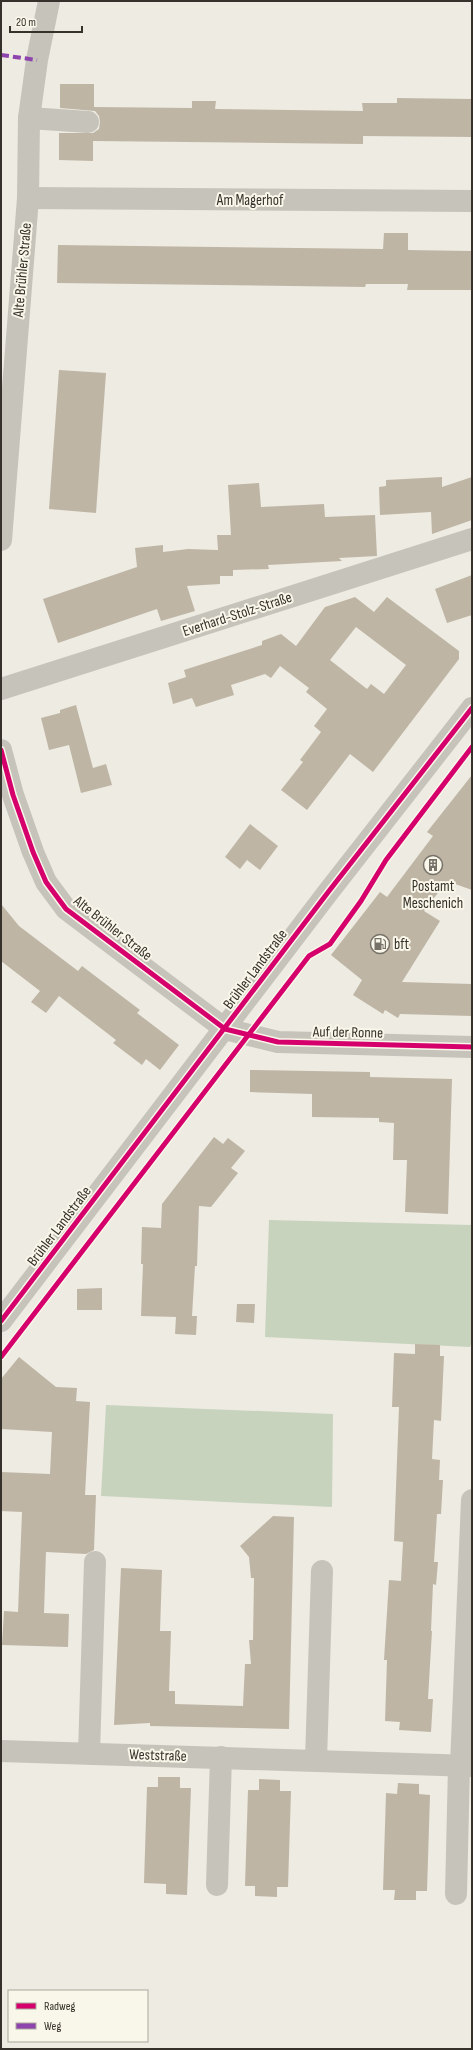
<svg xmlns="http://www.w3.org/2000/svg" width="473" height="2050" font-family="'Sofia Sans Condensed',sans-serif">
  <style>
    .green { fill: #c8d3bd }
    .building { fill: #bfb5a5; fill-rule: evenodd }
    .lines { fill: none; stroke-linecap: round; stroke-linejoin: round }
    .minor { stroke: #c6c3bb; stroke-width: 22 }
    .quiet { stroke: #8e44ad; stroke-width: 4; stroke-dasharray: 8 4; stroke-linecap: butt }
    .cycleway-casing { stroke: #f9f6ea; stroke-width: 8 }
    .cycleway { stroke: #d6006c; stroke-width: 5 }
    .labels { text-anchor: middle; stroke-width: 4; stroke-linejoin: round; paint-order: stroke }
    .street-label { font-size: 15px; fill: #36312a; stroke: #f9f6ea }
    .poi-label { font-size: 15px; fill: #36312a; stroke: #f9f6ea }
  </style>
  <rect width="100%" height="100%" fill="#edebe2"/>
  <!-- green -->
  <g class="green">
    <path d="M269,1220l203,5v117l-2,5 -205,-10z"/>
    <path d="M106,1405l227,9 -1,93 -231,-11z"/>
  </g>
  <!-- building -->
  <g class="building">
    <path d="M60,84h34v23l98,1v-7h24l-1,8 148,2 -1,-8h35v-5l75,1v38l-109,-1v8l-270,-3v20l-34,-1v-27h34l6,-4 1,-7 -1,-6 -4,-5 -35,-3z"/>
    <path d="M384,233h24v17l64,1v39h-65l1,-6h-42l-1,3 -308,-4 1,-38 325,4z"/>
    <path d="M59,370l47,3 -10,140 -47,-4z"/>
    <path d="M442,477v10l30,-10v43l-40,14 -1,-22 -51,3 -1,-28 7,-1v-6z"/>
    <path d="M259,483l2,24 63,-3 1,13 50,-2 2,41 -38,2 3,3 -74,4 1,4 -36,1v6h-13v8l-33,2 8,25 -34,10 -4,-12 -99,34 -15,-44 94,-32 -2,-19 28,-3v7l25,-3 30,1 -1,-15h14l-3,-50z"/>
    <path d="M472,575v40l-25,8 -12,-34z"/>
    <path d="M355,597l19,15 13,-15 72,54v8l-86,113 -23,-18 -43,56 -26,-20 22,-28 -3,-2 21,-28 -7,-6 13,-17 -21,-17 3,-4 -29,-22 -9,12 -6,-4 -34,11 3,10 -38,12 -4,-9 -19,6 -5,-21 18,-6 -2,-7 78,-25v-4l19,-7 15,12 29,-39zM356,627l50,38 -22,29 -13,-10 -4,5 -37,-29z"/>
    <path d="M76,705l17,63 13,-4 6,21 -31,8 -12,-48 -20,5 -8,-32 19,-5v-3z"/>
    <path d="M472,775v115l-25,-9 -23,30 16,10 -38,61 70,2v32l-72,-2 -2,4 -13,-8 -2,4 -30,-19 9,-15 -31,-25 49,-63 7,5 46,-61 -6,-4z"/>
    <path d="M250,824l28,22 -18,24 -13,-10 -7,9 -15,-12z"/>
    <path d="M1,904l18,22 59,45 4,-5 58,44 -3,3 42,32 -19,25 -14,-11 -4,6 -29,-22 3,-3 -57,-44 -13,17 -15,-11 9,-11 -39,-30z"/>
    <path d="M250,1070l120,2v5l82,2 -4,135 -43,-2 2,-52h-14l1,-37 -15,-1v-4l-67,-1v-23l-62,-2z"/>
    <path d="M214,1137l9,7 5,-6 17,13 -14,17 7,5 -27,34 -12,-1 -2,60h-2l-3,50h5l-1,19 -21,-1 1,-17 -35,-1 2,-52h-2l1,-37 19,1 1,-24z"/>
    <path d="M102,1288v22h-25v-21z"/>
    <path d="M237,1304h18l-1,19 -18,-1z"/>
    <path d="M415,1344l25,1v11h4l-3,65 -7,-1 -2,39 8,1 -1,20h4l-2,34h-4l-3,48h4l-2,23 -3,-1 -2,47h1l-4,68h5l-2,33 -32,-2 1,-8 -15,-1 2,-61h-3l5,-80 12,1 2,-39 -9,-1 5,-134h-7l2,-54 21,1z"/>
    <path d="M19,1357l37,30 21,1 -1,13 14,1 -5,93h11l-2,55 -8,4 -40,-2 -2,61 25,1 -1,33 -66,-2 2,-34 14,1 4,-100 -21,-1v-39l49,2 2,-42 -51,-3v-50z"/>
    <path d="M273,1516l21,1 -5,212 -139,-3v-3l-36,2 7,-157 41,2 -2,61h11l-2,60h6v13l68,2 2,-42h6l-2,-24h4l1,-62h-3l-2,-21 -9,-11z"/>
    <path d="M158,1777h22v11h11l-4,107 -21,-1v-10l-22,-1 3,-96h11z"/>
    <path d="M259,1779l21,1v11h11l-3,96h-11v10l-22,-1v-10h-10l3,-96h11z"/>
    <path d="M398,1783l21,1v10l11,1 -3,96h-11v9h-22l1,-10h-12l3,-97 11,1z"/>
  </g>
  <g class="lines">
    <!-- minor -->
    <g class="minor">
      <path d="M29,118l59,4"/>
      <path d="M28,198l444,3"/>
      <path d="M1,540l27,-342 1,-80 8,-58 12,-59"/>
      <path d="M1,689l471,-150"/>
      <path d="M1,750l12,45 20,57 13,30 20,27 159,120 53,13 194,5"/>
      <path d="M1,1321l328,-430 143,-183"/>
      <path d="M1,1751l471,15"/>
      <path d="M89,1753l6,-191"/>
      <path d="M316,1760l6,-189"/>
      <path d="M461,1765l11,-265"/>
      <path d="M217,1885l4,-128"/>
      <path d="M456,1894l3,-128"/>
    </g>
    <!-- quiet -->
    <path class="quiet" d="M1,55l36,5"/>
    <defs>
      <g id="cycleway">
        <path d="M1,750l12,45 20,57 13,30 20,27 159,120 53,13 194,5"/>
        <path d="M1,1321l328,-430 143,-183"/>
        <path d="M1,1357l308,-401 21,-12 31,-43 25,-41 86,-113"/>
      </g>
    </defs>
    <!-- cycleway casing -->
    <use href="#cycleway" class="cycleway-casing"/>
    <!-- cycleway -->
    <use href="#cycleway" class="cycleway"/>
  </g>
  <!-- icons -->
  <defs>
    <symbol id="building-ring" viewBox="-11 -11 22 22"><circle r="9.5" fill="#f9f6ea" stroke="#76726a" stroke-width="1.5"/><path d="M-4-6H4V6H1V3H-1V6H-4ZM-2.5-4.3h1.7v1.8h-1.7ZM.8-4.3h1.7v1.8H.8ZM-2.5-1h1.7V.8h-1.7ZM.8-1h1.7V.8H.8Z" fill="#76726a"/></symbol>
    <symbol id="fuel-ring" viewBox="-11 -11 22 22"><circle r="9.5" fill="#f9f6ea" stroke="#76726a" stroke-width="1.5"/><path d="M-5.5-6h7V0h2V4h1.3V-2.5L3-4.5l.8-.8L6-3V5H2.5V1h-1V6h-7ZM-4.2-4.7v3.2H.2V-4.7Z" fill="#76726a"/></symbol>
  </defs>
  <g fill-rule="evenodd">
    <use href="#building-ring" x="422" y="854" width="22" height="22"/>
    <use href="#fuel-ring" x="369" y="933" width="22" height="22"/>
  </g>
  <g class="labels">
    <!-- street labels -->
    <g class="street-label">
      <text x="250" y="205">Am Magerhof</text>
      <text transform="translate(22 270) rotate(-85)" y="5">Alte Brühler Straße</text>
      <text transform="translate(237 614) rotate(-18)" y="5">Everhard-Stolz-Straße</text>
      <text transform="translate(113 928) rotate(38)" y="5">Alte Brühler Straße</text>
      <text transform="translate(255 969) rotate(-53)" y="5">Brühler Landstraße</text>
      <text transform="translate(348 1032) rotate(1)" y="5">Auf der Ronne</text>
      <text transform="translate(59 1226) rotate(-53)" y="5">Brühler Landstraße</text>
      <text transform="translate(158 1755) rotate(2)" y="5">Weststraße</text>
    </g>
    <!-- poi labels -->
    <g class="poi-label">
      <text x="433" y="891">Postamt<tspan x="433" dy="17">Meschenich</tspan></text>
      <text x="394" y="949" text-anchor="start">bft</text>
    </g>
  </g>
  <!-- border -->
  <rect width="473" height="2050" fill="none" stroke="#36312a" stroke-width="4"/>
  <!-- legend -->
  <rect x="8" y="1990" width="140" height="52" fill="#f9f6ea" stroke="#aba79d"/>
  <rect x="16" y="2003" width="20" height="6" fill="#d6006c" stroke="#aba79d"/>
  <text x="44" y="2010" font-size="12" fill="#36312a">Radweg</text>
  <rect x="16" y="2023" width="20" height="6" fill="#8e44ad" stroke="#aba79d"/>
  <text x="44" y="2030" font-size="12" fill="#36312a">Weg</text>
  <!-- scale -->
  <path d="M10 26v6h72v-6" fill="none" stroke="#36312a" stroke-width="2"/>
  <text x="16" y="26" font-size="12" fill="#36312a" stroke="#f9f6ea" stroke-width="3" paint-order="stroke">20 m</text>
</svg>
